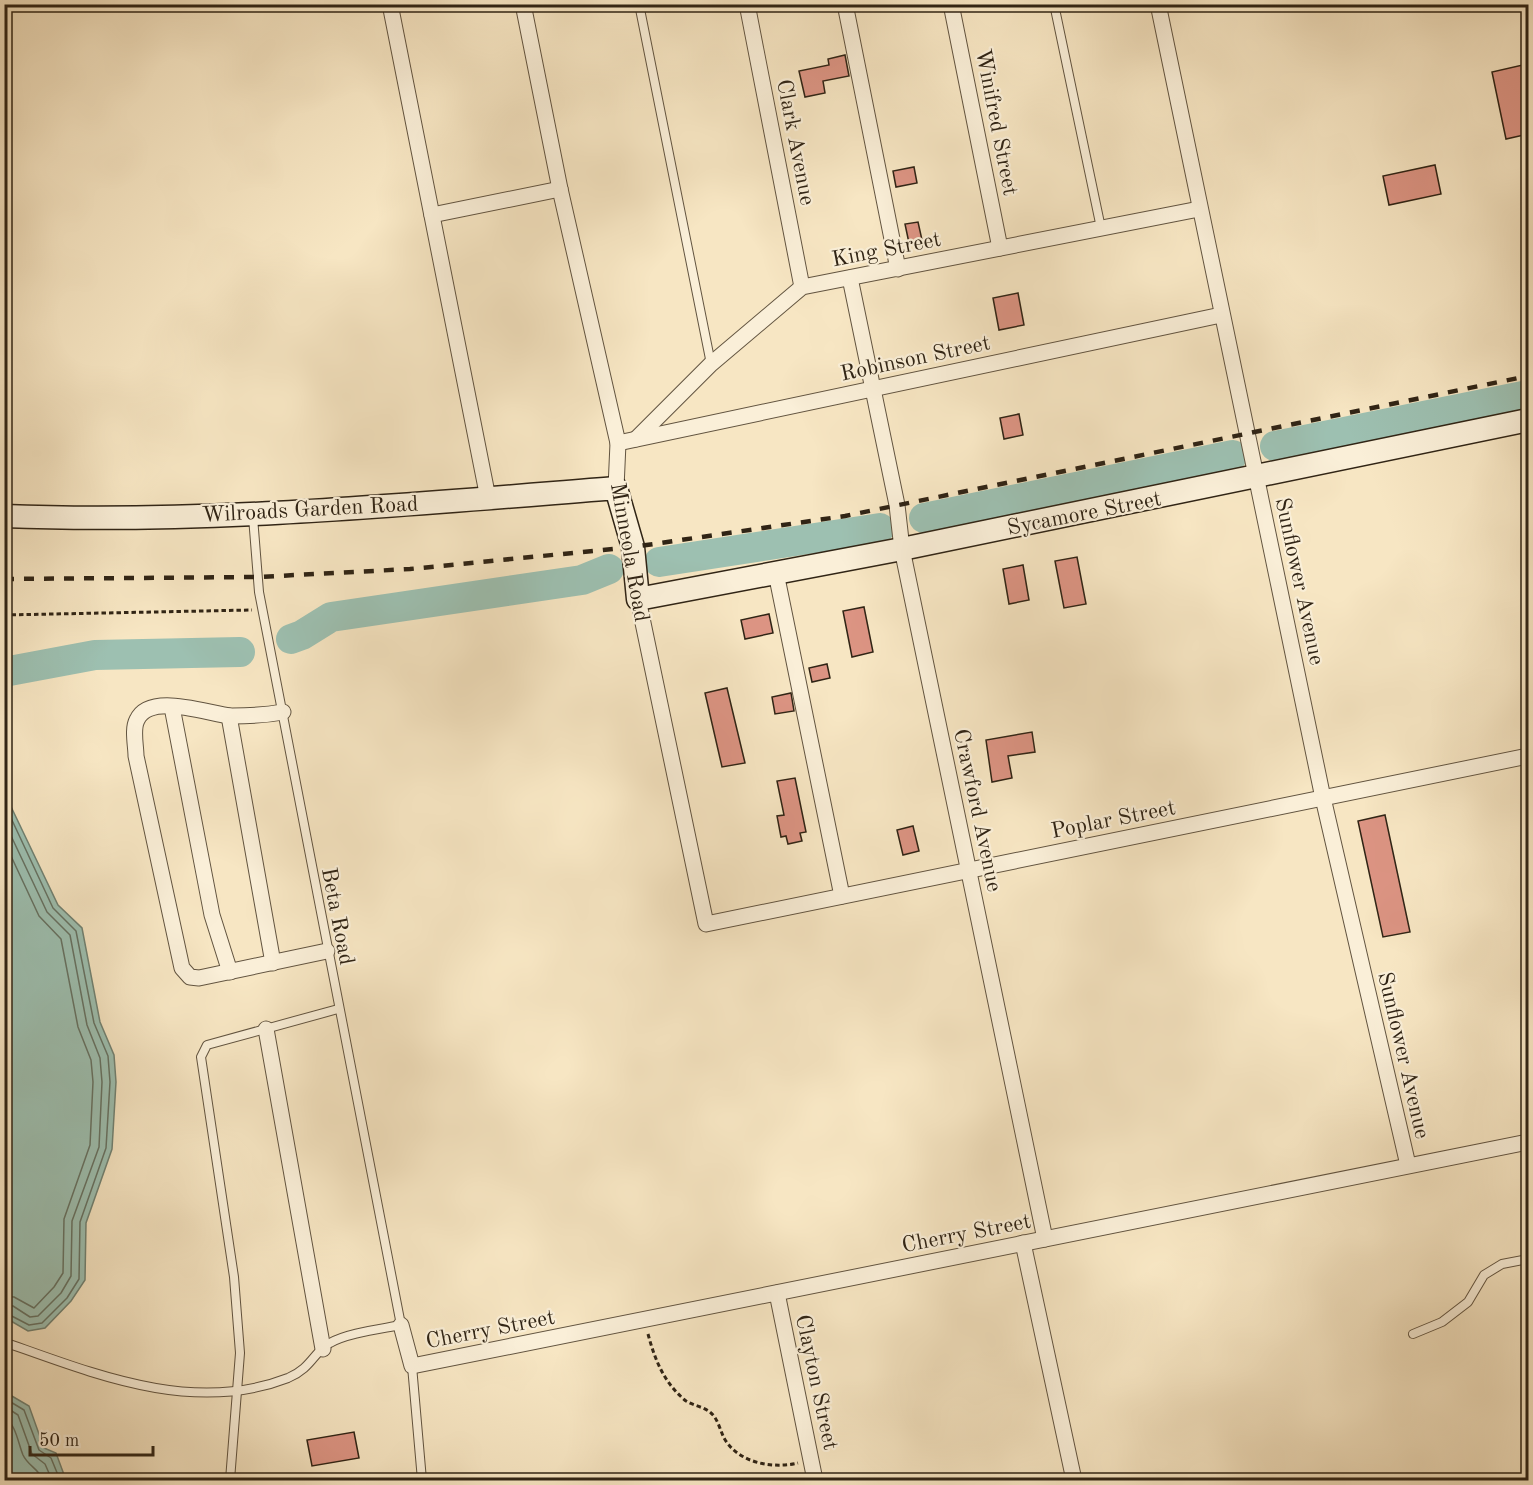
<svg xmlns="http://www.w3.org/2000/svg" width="1533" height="1485" font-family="'Old Standard TT',serif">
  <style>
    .water { fill: #9dc0b1; stroke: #718273; stroke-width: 1.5 }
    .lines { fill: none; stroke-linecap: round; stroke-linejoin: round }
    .shore { stroke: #667263; stroke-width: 1.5 }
    .river { stroke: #9dc0b1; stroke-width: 30 }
    .building { fill: #dc9483; stroke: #302415; stroke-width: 1.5 }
    .lane-casing { stroke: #625440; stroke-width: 10 }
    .street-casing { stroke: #625440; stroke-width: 17 }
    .secondary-casing { stroke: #302415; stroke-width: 25 }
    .path { stroke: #302415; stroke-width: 3; stroke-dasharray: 4.5 3; stroke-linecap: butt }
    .lane { stroke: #faefd8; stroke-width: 8 }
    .street { stroke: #faefd8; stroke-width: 15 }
    .secondary { stroke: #faefd8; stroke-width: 22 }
    .rail { stroke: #302415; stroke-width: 4.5; stroke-dasharray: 10 10; stroke-linecap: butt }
    .labels { text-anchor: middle; stroke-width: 4.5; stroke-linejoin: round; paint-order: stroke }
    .street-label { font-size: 22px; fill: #302415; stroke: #faefd8 }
  </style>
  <rect width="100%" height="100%" fill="#f7e6c3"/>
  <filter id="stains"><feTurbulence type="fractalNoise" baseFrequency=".00333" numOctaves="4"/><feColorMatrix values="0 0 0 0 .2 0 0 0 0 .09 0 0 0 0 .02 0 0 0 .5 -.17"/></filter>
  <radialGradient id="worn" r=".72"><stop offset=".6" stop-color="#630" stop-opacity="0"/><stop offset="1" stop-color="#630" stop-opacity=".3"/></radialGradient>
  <!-- water -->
  <g class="water">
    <path d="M4,792l54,113 24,23 18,94 14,33 2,27 -4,67 -26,74 -1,57 -14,21 -26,27 -17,3 -24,-14z"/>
    <path d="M5,1392l24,14 15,42 12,5 10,27h-61z"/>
  </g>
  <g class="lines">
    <!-- shore -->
    <g class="shore">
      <path d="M4,803l49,105 23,23 18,92 14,33 2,26 -4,66 -26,74 -1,57 -12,19 -25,25 -13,2 -25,-13"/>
      <path d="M4,821l43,91 23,23 17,90 13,33 2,24 -3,65 -27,74 -1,55 -10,17 -23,23 -8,1 -17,-11 -9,-1"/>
      <path d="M4,841l35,75 22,23 17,88 13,33 2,22 -3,63 -26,74 -1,54 -9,14 -20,21 -20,-11 -10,-1"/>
      <path d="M4,1398l20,12 15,40 12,8 9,22"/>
      <path d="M4,1406l14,9 14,39 13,10 7,16"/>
      <path d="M4,1417c12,7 14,26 19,38 5,11 16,14 20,25"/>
    </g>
    <!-- river -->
    <g class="river">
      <path d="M1275,446l253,-51"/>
      <path d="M924,518l309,-63"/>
      <path d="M659,562l221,-34"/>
      <path d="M291,639l11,-4 29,-18 251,-37 27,-11"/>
      <path d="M4,672l91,-17 145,-3"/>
    </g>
  </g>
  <!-- building -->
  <g class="building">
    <path d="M845,55l4,21 -26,5 2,12 -20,4 -6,-26 30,-6 -1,-6z"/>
    <path d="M1527,64l1,70 -22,5 -14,-67z"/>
    <path d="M1435,165l6,29 -52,11 -6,-29z"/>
    <path d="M914,167l3,16 -21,4 -3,-16z"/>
    <path d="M918,222l4,18 -13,3 -4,-19z"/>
    <path d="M1018,293l6,32 -25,5 -6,-32z"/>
    <path d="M1019,414l4,21 -19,4 -4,-21z"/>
    <path d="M1077,557l9,47 -22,4 -9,-47z"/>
    <path d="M1023,565l6,35 -20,4 -6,-35z"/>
    <path d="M864,607l9,45 -21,5 -9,-46z"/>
    <path d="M769,614l4,19 -28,6 -4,-19z"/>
    <path d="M827,664l3,14 -18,4 -3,-14z"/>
    <path d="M727,688l18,75 -23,4 -17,-74z"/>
    <path d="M791,693l3,18 -19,3 -3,-17z"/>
    <path d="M1032,732l3,20 -27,4 4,22 -20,4 -6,-42z"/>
    <path d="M795,778l11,54 -6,1 2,8 -14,3 -2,-8 -5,1 -4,-21 7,-1 -7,-34z"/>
    <path d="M1385,815l25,117 -27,5 -25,-116z"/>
    <path d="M913,826l6,25 -16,4 -6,-25z"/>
    <path d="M354,1432l5,26 -47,8 -5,-26z"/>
  </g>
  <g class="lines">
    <defs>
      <g id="lane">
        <path d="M639,4l72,360"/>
        <path d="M1054,4l47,224"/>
        <path d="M1413,1334l29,-12 26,-20 16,-27 18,-11 26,-5"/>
        <path d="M4,1342c91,32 189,73 284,36 24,-10 26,-27 42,-35 17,-10 51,-14 71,-18l-142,-733 -6,-75"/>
        <path d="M412,1366l10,114"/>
        <path d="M230,1480l10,-127 -6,-76 -33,-220 6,-12 131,-36"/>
      </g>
      <g id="street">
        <path d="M390,4l98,494"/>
        <path d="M523,4l37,185 58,254 -2,45"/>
        <path d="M747,4l55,283"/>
        <path d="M845,4l53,265"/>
        <path d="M951,4l49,244"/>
        <path d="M1158,4l165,794 85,367"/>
        <path d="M432,215l128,-26"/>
        <path d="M850,278l47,227 5,44 143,690"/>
        <path d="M636,439l75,-75 91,-77 397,-78"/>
        <path d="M618,443l603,-128"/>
        <path d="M776,573l66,323"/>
        <path d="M638,599l68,325 822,-168"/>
        <path d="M172,707l40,208 18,57"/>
        <path d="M283,712c-17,3 -34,4 -51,4 -21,-1 -82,-25 -95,4 -5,9 -1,26 -1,36l46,212 8,9 9,1 128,-27"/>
        <path d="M229,716l44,247"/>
        <path d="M266,1029l57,320"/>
        <path d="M1023,1243l51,237"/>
        <path d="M777,1293l38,187"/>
        <path d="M401,1325l11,41 1116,-224"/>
      </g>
      <path id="secondary" d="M4,516c201,8 412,-12 612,-28l17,59 5,52 264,-50 626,-129"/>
    </defs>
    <!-- lane casing -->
    <use href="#lane" class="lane-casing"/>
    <!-- street casing -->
    <use href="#street" class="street-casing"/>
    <!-- secondary casing -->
    <use href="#secondary" class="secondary-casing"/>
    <!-- path -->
    <g class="path">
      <path d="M4,615l248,-5"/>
      <path d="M648,1334c7,26 16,49 38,67 8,5 19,6 25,12 7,6 9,17 13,25 14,25 48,31 74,25"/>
    </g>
    <!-- lane -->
    <use href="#lane" class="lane"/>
    <!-- street -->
    <use href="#street" class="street"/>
    <!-- secondary -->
    <use href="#secondary" class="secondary"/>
    <!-- rail -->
    <path class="rail" d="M4,579l254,-2 152,-8 223,-22 212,-31 683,-140"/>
  </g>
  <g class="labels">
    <!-- street labels -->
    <g class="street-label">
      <text transform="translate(998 122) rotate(79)" y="8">Winifred Street</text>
      <text transform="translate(797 142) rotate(79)" y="8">Clark Avenue</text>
      <text transform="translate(886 248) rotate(-11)" y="8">King Street</text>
      <text transform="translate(915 357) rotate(-12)" y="8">Robinson Street</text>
      <text transform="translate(310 508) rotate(-3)" y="8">Wilroads Garden Road</text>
      <text transform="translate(1084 512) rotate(-11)" y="8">Sycamore Street</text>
      <text transform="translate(631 552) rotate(80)" y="8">Minneola Road</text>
      <text transform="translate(1301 581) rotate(78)" y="8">Sunflower Avenue</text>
      <text transform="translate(979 810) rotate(78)" y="8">Crawford Avenue</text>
      <text transform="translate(1113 818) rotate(-11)" y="8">Poplar Street</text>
      <text transform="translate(339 916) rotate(79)" y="8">Beta Road</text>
      <text transform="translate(1405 1055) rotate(77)" y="8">Sunflower Avenue</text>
      <text transform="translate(966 1232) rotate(-11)" y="8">Cherry Street</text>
      <text transform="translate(490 1328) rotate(-11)" y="8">Cherry Street</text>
      <text transform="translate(818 1382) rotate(78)" y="8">Clayton Street</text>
    </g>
  </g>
  <!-- margin -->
  <rect width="1533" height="1485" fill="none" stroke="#f7e6c3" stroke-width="24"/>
  <rect x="6" y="6" width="1521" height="1473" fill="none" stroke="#302415" stroke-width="3"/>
  <rect x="12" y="12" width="1509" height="1461" fill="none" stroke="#302415" stroke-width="1.5"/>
  <!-- scale -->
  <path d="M30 1446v9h123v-9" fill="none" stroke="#302415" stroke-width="3"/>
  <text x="39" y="1446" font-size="18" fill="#302415" stroke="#faefd8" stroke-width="4.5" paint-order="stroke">50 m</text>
  <rect width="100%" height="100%" filter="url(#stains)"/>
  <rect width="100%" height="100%" fill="url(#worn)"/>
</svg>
